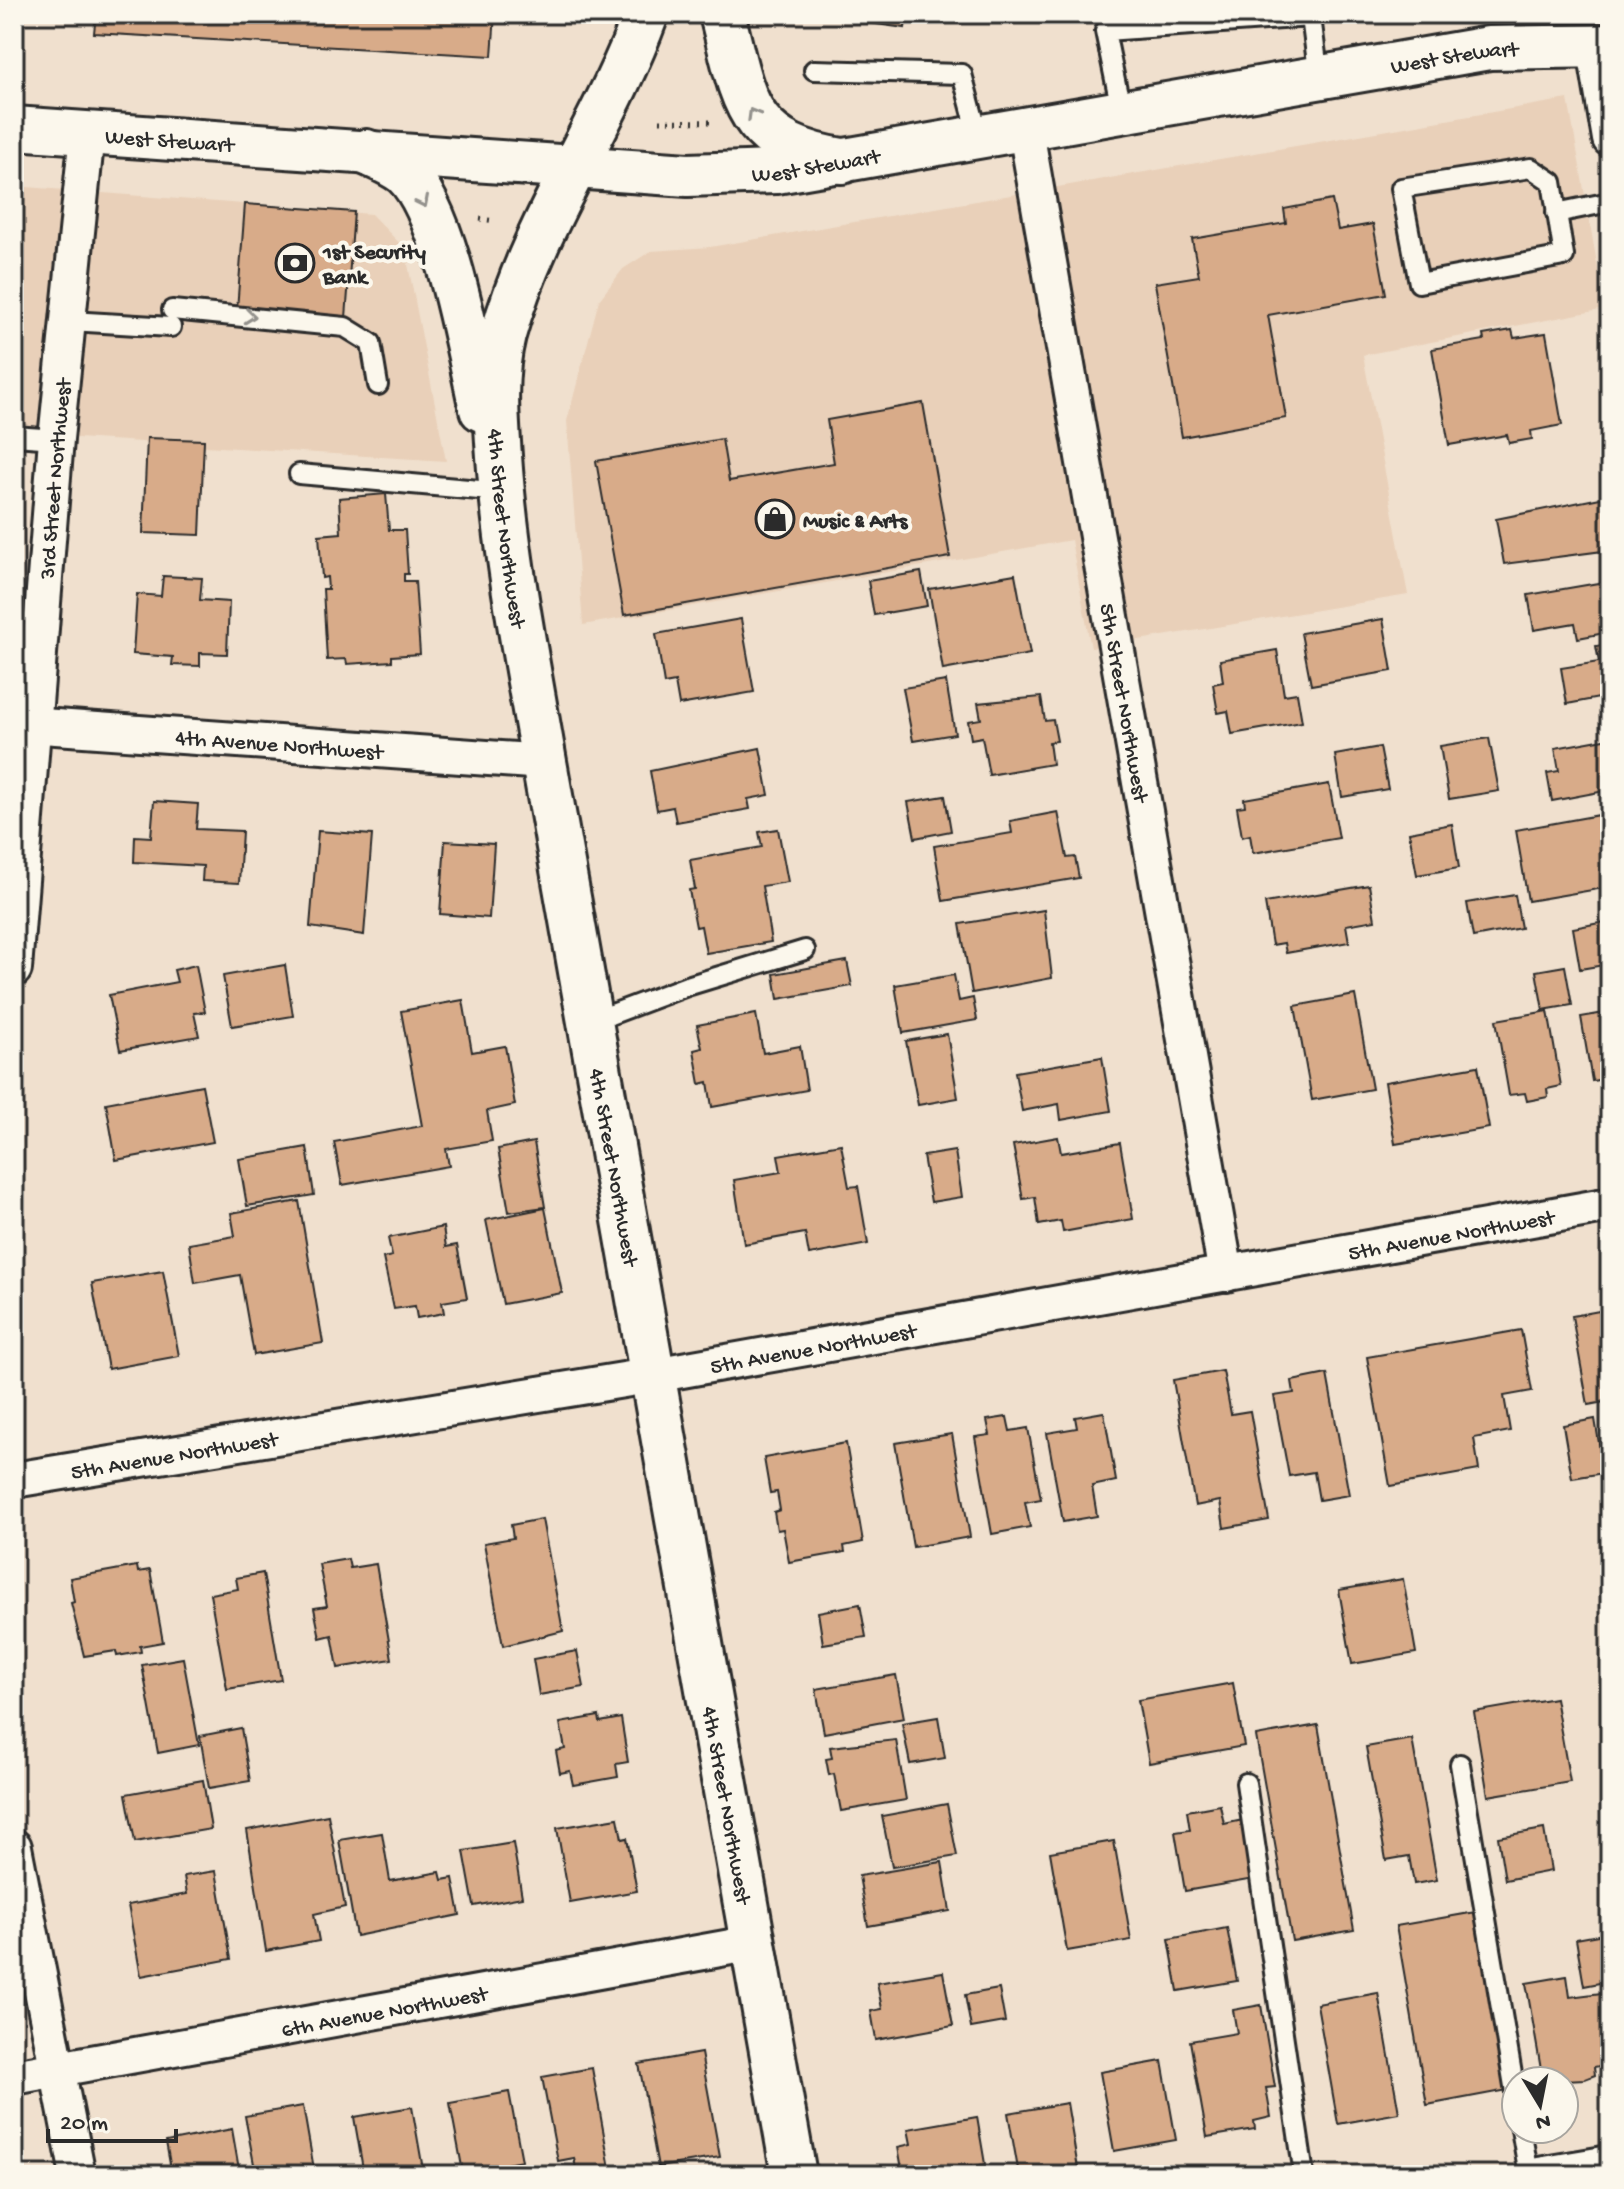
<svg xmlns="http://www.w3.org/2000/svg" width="1624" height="2189" font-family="'Gochi Hand',sans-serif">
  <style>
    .built { fill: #e9d0b9 }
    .building { fill: #d8ab89; stroke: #2b2b2b; stroke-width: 2 }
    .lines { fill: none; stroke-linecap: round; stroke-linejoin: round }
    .service-casing { stroke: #2b2b2b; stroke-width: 24 }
    .minor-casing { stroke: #2b2b2b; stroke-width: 40 }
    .tertiary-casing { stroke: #2b2b2b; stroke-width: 48 }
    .secondary-casing { stroke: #2b2b2b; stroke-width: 50 }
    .path { stroke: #2b2b2b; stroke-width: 5; stroke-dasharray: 2 6; stroke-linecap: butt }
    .service { stroke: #fbf7ec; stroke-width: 18 }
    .minor { stroke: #fbf7ec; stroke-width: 34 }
    .tertiary { stroke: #fbf7ec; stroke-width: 42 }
    .secondary { stroke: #fbf7ec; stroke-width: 44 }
    .oneway { stroke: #93918c }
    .labels { text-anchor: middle; stroke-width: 8; stroke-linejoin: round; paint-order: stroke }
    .street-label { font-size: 22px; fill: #2b2b2b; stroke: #fbf7ec }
    .poi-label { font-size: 22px; font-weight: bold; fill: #2b2b2b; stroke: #fbf7ec; text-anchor: start }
  </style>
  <rect width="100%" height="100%" fill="#f0e0ce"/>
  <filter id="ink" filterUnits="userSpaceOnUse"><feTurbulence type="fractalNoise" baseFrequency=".0125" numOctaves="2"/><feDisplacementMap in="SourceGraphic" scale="16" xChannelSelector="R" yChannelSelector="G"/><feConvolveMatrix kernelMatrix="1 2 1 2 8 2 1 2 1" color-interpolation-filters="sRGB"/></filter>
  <g filter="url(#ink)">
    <!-- built -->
    <g class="built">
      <path d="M1536,14h74v32l-16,-2z"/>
      <path d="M1568,99l37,210 -242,46 45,240 -317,53 -20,-108 -488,85 -16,-204 32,-121 24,-31 28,-18 59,-4z"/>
      <path d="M14,186l357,28 34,35 41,212 -432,-27z"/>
    </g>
    <!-- building -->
    <g class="building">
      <path d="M96,14h399l-3,42 -398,-23z"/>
      <path d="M806,14h101l-2,14z"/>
      <path d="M952,14h54l-1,6z"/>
      <path d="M1332,200l6,30 35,-6 13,70 -118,21 18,103 -104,19 -27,-154 44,-7 -7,-37 94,-16 -2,-14z"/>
      <path d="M245,204l109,8 -9,119 -109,-8z"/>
      <path d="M1512,330l2,8 32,-5 16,92 -31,6 1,8 -23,4 -2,-8 -58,10 -17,-96 52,-9 -1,-5z"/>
      <path d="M923,403l27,154 -326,58 -28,-154 126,-22 7,42 105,-18 -7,-43z"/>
      <path d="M147,438l57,2 -4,95 -57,-2z"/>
      <path d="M386,494l3,36h16l3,44h-4v7h11l5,73 -28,2v5l-45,3 -1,-5 -19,1 -4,-71h5l-1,-12 -5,1 -3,-43 22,-2 -2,-35z"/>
      <path d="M1610,496v54l-106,14 -8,-45z"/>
      <path d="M921,572l6,34 -53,9 -6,-34z"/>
      <path d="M1015,574l15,80 -87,16 -14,-81z"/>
      <path d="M163,576l39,2 -2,22 29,2 -2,52 -27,-1v13l-28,-1 1,-8 -40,-3 4,-60 24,2z"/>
      <path d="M1610,581v51l-32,6 -3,-15 -41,7 -6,-35z"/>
      <path d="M741,619l13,73 -75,13 -4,-23 -11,2 -8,-50z"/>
      <path d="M1383,619l9,52 -81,14 -10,-52z"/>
      <path d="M1610,644v52l-43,8 -6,-36 38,-6 -3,-16z"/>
      <path d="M1277,650l7,45 13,-2 5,29 -70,12 -4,-23 -10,2 -5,-29 10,-2 -3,-22z"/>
      <path d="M946,681l9,53 -42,7 -10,-53z"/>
      <path d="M1041,697l4,24 8,-1 4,21 -8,1 3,22 -63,11 -7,-38 -11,2 -3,-18 13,-2 -3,-16z"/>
      <path d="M1489,738l10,53 -50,8 -9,-53z"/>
      <path d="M1610,738v52l-58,11 -5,-28 12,-2 -4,-23z"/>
      <path d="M1380,747l8,42 -46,8 -7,-42z"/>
      <path d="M760,748l9,47 -21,4 2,10 -74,13 -3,-15 -16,3 -7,-39z"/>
      <path d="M1329,784l10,54 -86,15 -3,-18 -8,2 -5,-30 8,-1 -1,-7z"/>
      <path d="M945,796l6,35 -36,7 -7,-36z"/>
      <path d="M154,801l44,3 -2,25 46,2 -3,52 -37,-2 1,-15 -69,-4 1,-26 16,1z"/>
      <path d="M1058,812l9,46 8,-1 4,21 -136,23 -9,-55 78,-13 -2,-12z"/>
      <path d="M1610,813v74l-82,14 -12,-71z"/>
      <path d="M1452,824l7,44 -42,7 -8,-43z"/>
      <path d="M778,829l10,53 -26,4 9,56 -65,11 -5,-27 -5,1 -7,-37 6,-1 -5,-29 72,-13 -3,-15z"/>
      <path d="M318,831l54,4 -8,100 -54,-8z"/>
      <path d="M445,841l49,3 -5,74 -49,-4z"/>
      <path d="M1369,885l6,35 -29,5 3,17 -63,11 -2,-10 -12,2 -7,-42z"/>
      <path d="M1515,895l6,33 -48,9 -6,-34z"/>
      <path d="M1044,910l8,68 -80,15 -12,-69z"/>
      <path d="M1610,921v43l-30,5 -7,-41z"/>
      <path d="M847,961l5,25 -74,13 -4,-25z"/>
      <path d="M196,965l9,47 -11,1 5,23 -79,14 -11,-55 68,-13 -3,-12z"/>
      <path d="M285,965l8,51 -61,10 -9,-50z"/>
      <path d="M1565,966l7,39 -29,5 -7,-39z"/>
      <path d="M954,975l5,26 14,-3 4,22 -74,13 -8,-48z"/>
      <path d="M1355,995l17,94 -60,11 -17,-94z"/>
      <path d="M463,1000l9,52 33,-6 10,59 -28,6 5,30 -46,8 3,17 -107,19 -8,-43 88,-16 -21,-115z"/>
      <path d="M1548,1011l13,75 -14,3 1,8 -21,4 -2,-8 -16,2 -13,-75z"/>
      <path d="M1610,1012v66l-18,3 -11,-64z"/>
      <path d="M756,1014l7,39 37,-7 7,44 -95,17 -4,-25 -8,2 -6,-34 8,-2 -5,-23z"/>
      <path d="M947,1034l11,64 -40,7 -12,-64z"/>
      <path d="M1102,1057l9,54 -50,9 -2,-16 -37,7 -7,-39z"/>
      <path d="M1478,1066l11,62 -94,16 -10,-62z"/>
      <path d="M202,1085l11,57 -97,18 -10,-57z"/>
      <path d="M1058,1137l3,16 59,-10 13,76 -70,13 -2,-11 -22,4 -4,-28 -12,2 -10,-54z"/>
      <path d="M534,1142l11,65 -36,5 -11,-63z"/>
      <path d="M841,1144l8,43 9,-1 10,58 -59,11 -4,-22 -61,11 -10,-64 47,-8 -3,-17z"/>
      <path d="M307,1147l7,48 -67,11 -8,-47z"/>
      <path d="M955,1151l7,46 -31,5 -8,-46z"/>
      <path d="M299,1201l24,142 -69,12 -14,-80 -45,8 -6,-39 46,-8 -4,-23z"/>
      <path d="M545,1208l17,85 -59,11 -17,-84z"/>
      <path d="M443,1227l3,20 11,-2 10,53 -25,4 2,11 -27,5 -2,-12 -21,3 -11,-51 9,-2 -4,-18z"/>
      <path d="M163,1271l16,85 -71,13 -16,-86z"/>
      <path d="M1610,1309v92l-22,4 -16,-89z"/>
      <path d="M1521,1330l11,61 -28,5 6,35 -36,7 5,32 -89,16 -23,-129z"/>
      <path d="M1223,1371l8,43 19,-3 19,109 -45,8 -4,-27 -25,5 -22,-126z"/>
      <path d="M1327,1374l22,121 -30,5 -5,-28 -25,4 -15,-80 20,-3 -2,-12z"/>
      <path d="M1104,1412l12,69 -24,5 5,30 -34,6 -16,-89 30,-5 -2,-11z"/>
      <path d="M1007,1417l3,14 18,-3 13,71 -16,3 5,25 -38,7 -17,-97 15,-2 -3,-15z"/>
      <path d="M1595,1419l9,54 -32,5 -9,-53z"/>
      <path d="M952,1434l18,103 -57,10 -18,-104z"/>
      <path d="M846,1443l17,99 -19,4 1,6 -56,10 -6,-33 -6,1 -3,-18 6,-2 -3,-18 -7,1 -6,-35z"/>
      <path d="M542,1519l21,112 -60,15 -19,-103 29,-5 -2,-13z"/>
      <path d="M348,1559l2,9 26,-4 16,95 -54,9 -6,-33 -12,3 -6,-30 13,-2 -8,-42z"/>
      <path d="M137,1566l1,6 12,-2 13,72 -23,4 1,6 -24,4 -1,-5 -32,5 -13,-53 3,-1 -4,-24z"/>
      <path d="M263,1573l18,107 -54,9 -17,-95 28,-5 -2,-11z"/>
      <path d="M1403,1579l13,74 -64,11 -13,-74z"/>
      <path d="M860,1604l6,33 -43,7 -5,-32z"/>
      <path d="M577,1651l7,36 -45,8 -6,-36z"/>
      <path d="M183,1658l16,87 -41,8 -16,-88z"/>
      <path d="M896,1675l8,43 -80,15 -8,-44z"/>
      <path d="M1233,1683l11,63 -95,17 -11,-63z"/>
      <path d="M1555,1698l15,84 -82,14 -14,-84z"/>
      <path d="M599,1716l1,6 21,-4 7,44 -12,2 2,13 -45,8 -3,-14 -10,2 -4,-22 9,-2 -5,-26z"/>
      <path d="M938,1717l7,41 -35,6 -8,-41z"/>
      <path d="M1318,1725l36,205 -62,11 -36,-205z"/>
      <path d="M241,1728l9,53 -41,7 -9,-52z"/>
      <path d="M1412,1739l25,141 -23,4 -5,-28 -23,4 -20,-113z"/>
      <path d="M896,1740l10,60 -65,11 -7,-37 -5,1 -3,-16 6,-1 -2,-11z"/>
      <path d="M203,1780l8,49 -76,13 -9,-48z"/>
      <path d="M947,1804l10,52 -65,11 -10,-51z"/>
      <path d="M1220,1805l4,19 19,-4 11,59 -69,12 -10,-59 15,-2 -3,-19z"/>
      <path d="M328,1815l17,92 -31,7 5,27 -53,10 -19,-121z"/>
      <path d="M618,1818l4,21 5,-1 10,53 -67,12 -13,-75z"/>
      <path d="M1544,1829l7,42 -46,9 -7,-43z"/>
      <path d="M382,1833l8,48 50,-9 2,8 11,-2 7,37 -104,21 -17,-96z"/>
      <path d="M1114,1841l17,99 -64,11 -17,-99z"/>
      <path d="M513,1843l9,54 -48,9 -10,-55z"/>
      <path d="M942,1862l8,49 -82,15 -9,-50z"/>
      <path d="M216,1871l15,88 -90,17 -13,-71 59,-11 -3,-18z"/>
      <path d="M1476,1912l31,178 -80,15 -31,-179z"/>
      <path d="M1227,1928l10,53 -59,10 -9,-52z"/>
      <path d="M1609,1933l1,48 -26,5 -8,-47z"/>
      <path d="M943,1972l10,54 -77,14 -5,-29 11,-2 -5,-26z"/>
      <path d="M1567,1976l3,21 40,-5v38l-6,2 6,32 -16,3 1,8 -10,4 -42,2 -17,-98z"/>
      <path d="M999,1989l6,33 -34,6 -6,-33z"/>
      <path d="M1378,1993l21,120 -61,11 -21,-120z"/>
      <path d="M1261,2005l14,82 -9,1 5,29 -17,4 1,8 -48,8 -17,-96 47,-8 -4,-23z"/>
      <path d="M701,2053l19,104 -62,10 -19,-103z"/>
      <path d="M1162,2061l14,79 -62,11 -14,-79z"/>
      <path d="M592,2068l19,106 -34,1 -3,-17 -16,3 -16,-84z"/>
      <path d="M509,2092l13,69 -59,11 -13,-69z"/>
      <path d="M1067,2103l12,71 -25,1 -1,-4 -34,4 -11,-62z"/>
      <path d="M303,2106l12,69h-59l-11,-59z"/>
      <path d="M412,2107l12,68h-60l-10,-58z"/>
      <path d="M977,2117l8,47 -64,11h-5l-1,-8 -13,2 -4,-22 13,-3 -3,-15z"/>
      <path d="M232,2129l8,46h-68l-6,-33z"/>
    </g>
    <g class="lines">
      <defs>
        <g id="service">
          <path d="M814,70l148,4 17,64"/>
          <path d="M1122,114l-17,-83 206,-14 8,61"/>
          <path d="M1531,168l21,14 12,74 -145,27 -18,-95z"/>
          <path d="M1556,213l54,-11"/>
          <path d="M172,310l173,17 26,16 7,42"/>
          <path d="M70,321l101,6"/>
          <path d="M14,436l42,3"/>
          <path d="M299,474l203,18"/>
          <path d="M591,1022l96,-36 118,-36"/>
          <path d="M1460,1764l56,334"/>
          <path d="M1246,1783l58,392"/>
          <path d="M1521,2129l8,46"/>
        </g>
        <g id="minor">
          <path d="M1594,44l16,95"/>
          <path id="s1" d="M1026,131l200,1143"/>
          <path id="s2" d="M14,724l530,38"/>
          <path id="s3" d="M14,969l42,-530 31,-306"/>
          <path id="s4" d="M14,1480l640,-105 956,-170"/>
          <path d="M14,1847l64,328"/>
          <path id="s5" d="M14,2077l739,-134"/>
          <path d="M1539,2175l71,-12"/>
        </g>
        <g id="tertiary">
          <path id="s6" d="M14,128l674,47 88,-3 713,-124 121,-2"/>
        </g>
        <g id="secondary">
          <path id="s7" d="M646,14c-40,110 -112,208 -143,321 -10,39 -7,81 -4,121 7,103 28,205 45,306l250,1413"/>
          <path d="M722,14c22,85 21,131 120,147"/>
          <path d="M366,152c13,6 28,12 39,21 41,39 64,178 77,236"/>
        </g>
      </defs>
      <!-- service casing -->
      <use href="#service" class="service-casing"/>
      <!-- minor casing -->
      <use href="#minor" class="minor-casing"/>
      <!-- tertiary casing -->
      <use href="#tertiary" class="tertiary-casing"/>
      <!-- secondary casing -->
      <use href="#secondary" class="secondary-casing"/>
      <!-- path -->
      <g class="path">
        <path d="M660,121l50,1"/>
        <path d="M480,219l15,2"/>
      </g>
      <!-- service -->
      <use href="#service" class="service"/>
      <!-- minor -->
      <use href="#minor" class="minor"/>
      <!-- tertiary -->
      <use href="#tertiary" class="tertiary"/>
      <!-- secondary -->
      <use href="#secondary" class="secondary"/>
    </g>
    <!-- one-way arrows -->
    <defs><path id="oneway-chevron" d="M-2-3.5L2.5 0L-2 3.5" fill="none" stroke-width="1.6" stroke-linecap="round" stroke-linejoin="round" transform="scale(2)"/></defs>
    <g class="oneway">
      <use href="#oneway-chevron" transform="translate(753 114) rotate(-120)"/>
      <use href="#oneway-chevron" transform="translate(423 202) rotate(63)"/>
      <use href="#oneway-chevron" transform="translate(250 316) rotate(6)"/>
    </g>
  </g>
  <!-- icons -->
  <defs>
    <symbol id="bank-ring" viewBox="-11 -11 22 22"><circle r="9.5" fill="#fbf7ec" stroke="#2b2b2b" stroke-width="1.5"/><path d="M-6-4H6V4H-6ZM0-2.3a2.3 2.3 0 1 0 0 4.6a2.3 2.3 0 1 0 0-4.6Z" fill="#2b2b2b"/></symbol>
    <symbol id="shop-ring" viewBox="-11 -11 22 22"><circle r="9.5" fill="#fbf7ec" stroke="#2b2b2b" stroke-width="1.5"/><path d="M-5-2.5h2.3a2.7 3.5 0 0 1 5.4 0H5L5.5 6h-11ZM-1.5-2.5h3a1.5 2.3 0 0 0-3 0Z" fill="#2b2b2b"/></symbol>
  </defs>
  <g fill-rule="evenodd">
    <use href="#bank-ring" x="273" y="241" width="44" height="44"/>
    <use href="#shop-ring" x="753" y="497" width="44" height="44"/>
  </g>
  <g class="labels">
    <!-- street labels -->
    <g class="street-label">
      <text dy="8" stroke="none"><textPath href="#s6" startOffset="1452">West Stewart</textPath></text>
      <text dy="8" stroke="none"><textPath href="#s6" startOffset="156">West Stewart</textPath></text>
      <text dy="8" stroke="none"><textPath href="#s6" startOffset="804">West Stewart</textPath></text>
      <text dy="8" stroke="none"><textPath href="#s3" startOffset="492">3rd Street Northwest</textPath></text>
      <text dy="8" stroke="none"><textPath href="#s7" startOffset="546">4th Street Northwest</textPath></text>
      <text dy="8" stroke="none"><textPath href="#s1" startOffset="580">5th Street Northwest</textPath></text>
      <text dy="8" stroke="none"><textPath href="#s2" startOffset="266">4th Avenue Northwest</textPath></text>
      <text dy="8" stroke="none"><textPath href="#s7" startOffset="1194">4th Street Northwest</textPath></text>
      <text dy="8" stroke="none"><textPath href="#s4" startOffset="1458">5th Avenue Northwest</textPath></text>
      <text dy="8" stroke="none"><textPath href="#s4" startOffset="810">5th Avenue Northwest</textPath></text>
      <text dy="8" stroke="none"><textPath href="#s4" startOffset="162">5th Avenue Northwest</textPath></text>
      <text dy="8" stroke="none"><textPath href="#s7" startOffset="1842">4th Street Northwest</textPath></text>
      <text dy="8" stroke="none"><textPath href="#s5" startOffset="376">6th Avenue Northwest</textPath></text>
    </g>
    <!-- poi labels -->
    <g class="poi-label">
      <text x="323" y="258">1st Security<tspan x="323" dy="25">Bank</tspan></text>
      <text x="803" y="527">Music &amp; Arts</text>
    </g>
  </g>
  <!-- margin -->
  <rect width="1624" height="2189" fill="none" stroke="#fbf7ec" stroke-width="48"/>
  <rect x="24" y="24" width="1576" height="2141" fill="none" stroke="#2b2b2b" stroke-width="3" filter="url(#ink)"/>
  <!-- north arrow -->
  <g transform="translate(1540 2105) rotate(170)"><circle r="38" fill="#fbf7ec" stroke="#a8a59f" stroke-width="2"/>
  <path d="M0-6L14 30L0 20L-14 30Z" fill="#2b2b2b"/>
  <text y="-12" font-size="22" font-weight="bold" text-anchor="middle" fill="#2b2b2b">N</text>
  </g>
  <!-- scale -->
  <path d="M48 2129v12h128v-12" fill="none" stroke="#2b2b2b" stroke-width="4"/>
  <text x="60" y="2129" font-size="24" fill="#2b2b2b" stroke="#fbf7ec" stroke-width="6" paint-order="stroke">20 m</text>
</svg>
